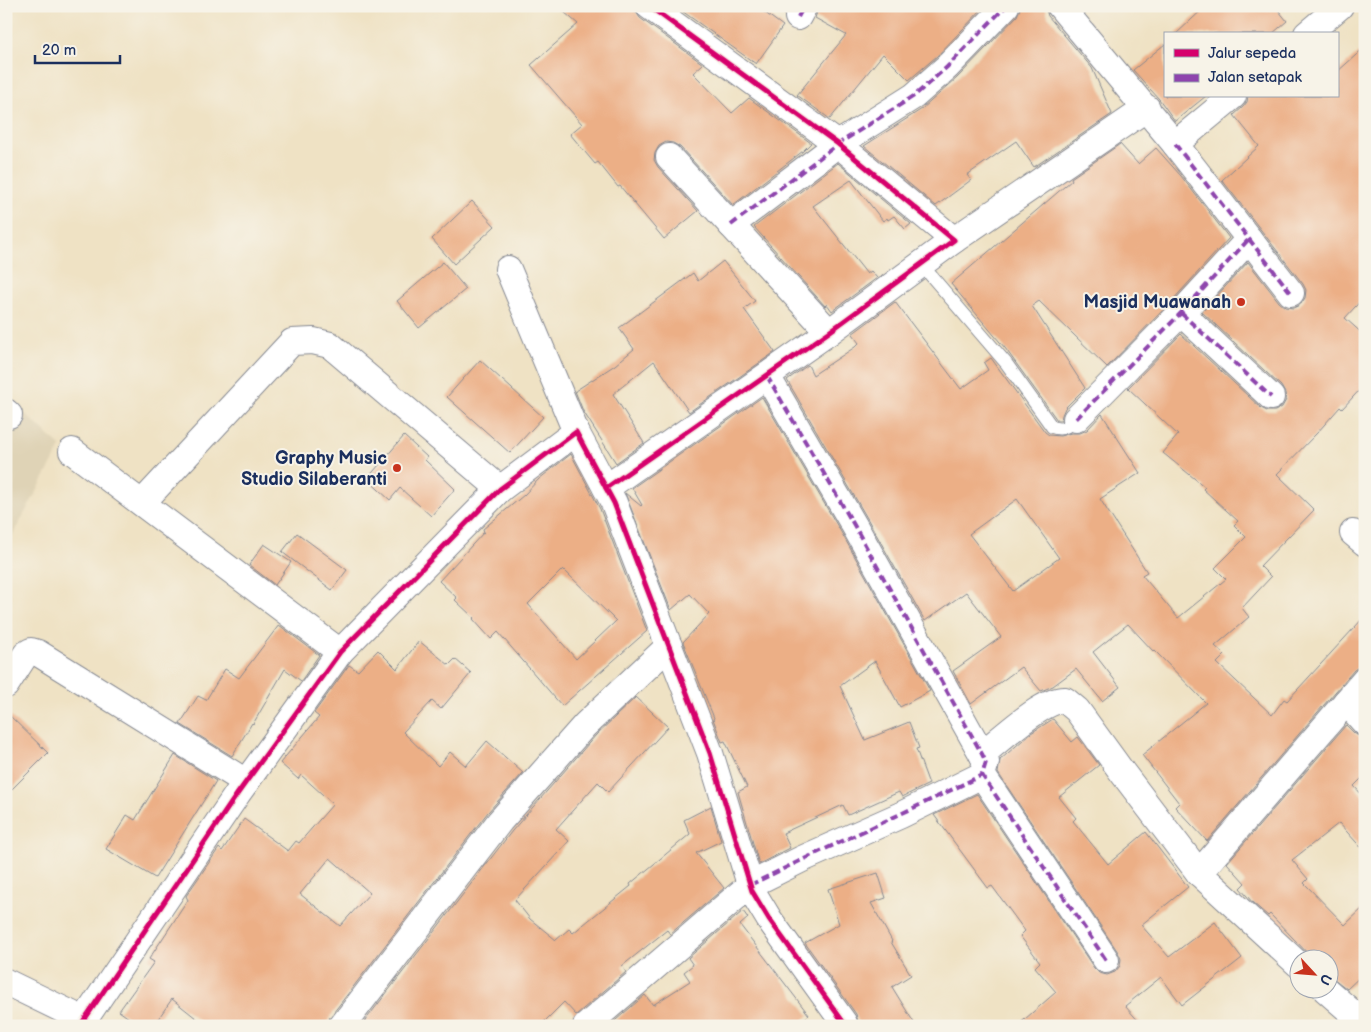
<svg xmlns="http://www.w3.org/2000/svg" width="1371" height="1032" font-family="'Balsamiq Sans',sans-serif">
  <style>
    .built { fill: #dfd3b6 }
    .building { fill: #ecaf86; fill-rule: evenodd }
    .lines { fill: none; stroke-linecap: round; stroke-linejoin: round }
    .lane-casing { stroke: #858891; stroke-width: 14 }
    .street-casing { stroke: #858891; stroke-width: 28 }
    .lane { stroke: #fff; stroke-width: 12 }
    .street { stroke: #fff; stroke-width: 26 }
    .quiet { stroke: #8e44ad; stroke-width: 4; stroke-dasharray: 8 4; stroke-linecap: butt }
    .cycleway-casing { stroke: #f7f3e8; stroke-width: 8 }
    .cycleway { stroke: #d6006c; stroke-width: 5 }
    .poi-dot { fill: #c8321e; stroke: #f7f3e8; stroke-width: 2 }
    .labels { text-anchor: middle; stroke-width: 4; stroke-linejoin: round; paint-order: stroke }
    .poi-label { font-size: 18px; font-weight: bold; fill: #1b2f5e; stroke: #f7f3e8; text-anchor: end }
  </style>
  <rect width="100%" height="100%" fill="#f7f3e8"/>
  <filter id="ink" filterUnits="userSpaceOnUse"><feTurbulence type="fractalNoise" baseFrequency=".02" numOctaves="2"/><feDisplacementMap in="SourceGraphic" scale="10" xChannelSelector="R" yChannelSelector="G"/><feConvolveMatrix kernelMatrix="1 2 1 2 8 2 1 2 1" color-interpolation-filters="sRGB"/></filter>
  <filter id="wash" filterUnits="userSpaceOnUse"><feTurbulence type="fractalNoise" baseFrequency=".0096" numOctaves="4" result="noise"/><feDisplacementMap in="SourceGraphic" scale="20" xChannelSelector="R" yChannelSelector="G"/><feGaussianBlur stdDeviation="1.12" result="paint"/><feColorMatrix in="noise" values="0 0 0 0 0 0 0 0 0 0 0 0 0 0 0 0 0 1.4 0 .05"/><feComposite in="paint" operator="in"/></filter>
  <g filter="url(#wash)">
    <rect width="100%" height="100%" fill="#efe2c4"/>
    <!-- built -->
    <path class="built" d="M6,396l55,51 -55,100z"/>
    <g id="blocks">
      <!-- building -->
      <g class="building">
        <path d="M557,6h77l2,6 4,6 63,46 -10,9 39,40 17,-15 62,45 -8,8 -70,54 -53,-58 -7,-4 -7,-1 -7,4 -4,7 -1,7 4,7 40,44 -34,28 -44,-53 -2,1 -20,-25 -3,2 -25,-30 12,-10 -51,-59 47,-41z"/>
        <path d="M675,6h81l27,20 -27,38z"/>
        <path d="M819,6h166l-48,50 -28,24 -26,-26 -53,65 -33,-24 49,-60 -31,-17z"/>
        <path d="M1021,6h24l3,10 44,52 20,46 -78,53 -18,-26 -49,34 4,5 -35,26 -72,-60 58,-37 35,-31 60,-62z"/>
        <path d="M1206,6h69l12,15 -15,13h-96z"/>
        <path d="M1165,44v52h41l-31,25 -16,-22 -26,-29z"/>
        <path d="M1365,47v249l-20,22 20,18v48l-23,25 -2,-2 -23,26 -40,41 37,36 -54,56 11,11 -29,31 7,9 -34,29 10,9 -8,8 55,52 12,-16 3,2 78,-85v49l-5,1 -6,4 -147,171 -32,-34 4,-4 -37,-48 64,-52 -52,-53 -1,1 -25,-27 -35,28 27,35 -18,14 -26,-32 -23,17 -12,5 -20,-24 -50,37 -18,-33 48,-34 -35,-45 -41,29 -58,-103 -80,-138 21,-15 5,10 42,-28 4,-4 -7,-9 43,-32 66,87 27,-19 -4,-7 7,-5 54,74 4,3 11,1 11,-3h9l7,-3 15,-16 38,59 -40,26 47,73 -5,3 36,43 48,-39 -11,-11 31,-31 -12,-12 4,-4 -35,-32 2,-2 -42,-34 15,-18 -50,-47 53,-54 80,74 6,3h8l7,-4 4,-7 -1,-7 -4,-7 -79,-74 46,-50 31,40 6,5 8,1 7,-3 5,-7 1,-8 -3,-6 -81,-104 37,-34 -25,-31 9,-8 4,-5 1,-6h89v-24zM1017,499l42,59 -46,33 -44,-57z"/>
        <path d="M1120,144l18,20 18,-16 25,28 48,62 -59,65 -63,64 -68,-66 -7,5 53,82 -20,20 -3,7 -1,5h-4l-52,-72 -54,-64 121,-104 -1,-2z"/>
        <path d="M838,163l73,61 -6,5 -11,-13 -6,4 -1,-2 -4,3 -32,-41 -38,26 54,68 4,-3 6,7 -45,33 -5,-7 -2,2 -71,-79z"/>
        <path d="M472,201l23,25 -41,38 -22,-25z"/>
        <path d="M723,261l32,40 -11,8 31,43 -86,60 -35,-51 -41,33 31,49 -28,20 -33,-52 -8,-20 40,-26 19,-16 -15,-21 74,-55 5,8z"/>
        <path d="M443,262l23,27 -47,39 -22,-27z"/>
        <path d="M480,360l63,57 -33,36 -63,-56z"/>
        <path d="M762,397l79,135 89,159 -30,16 -25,-46 -35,25 25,54 44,-18 10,26 -3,1 13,35 -27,13 -3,-5 -51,23 -5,-10 -60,28 7,15 -31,16 -21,-72 9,-5 -22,-46 -3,1 -9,-23 1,-1 -31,-76 26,-28 -19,-20 -19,16 -46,-117 16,13 1,-1 -10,-17z"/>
        <path d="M404,436l23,21 -2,3 30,29 -24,27 -31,-28 -10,12 -23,-21z"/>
        <path d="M571,454l29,55 47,122 -85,75 -64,-74 -7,7 -18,-20 1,-1 -19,-18 2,-2 -18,-17 45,-49 -1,-3 41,-34 15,-16zM563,569l53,52 -40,38 -48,-55z"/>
        <path d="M297,533l50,37 -15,20 -50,-38z"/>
        <path d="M264,544l27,18 -16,23 -26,-20z"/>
        <path d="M279,625l40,30 -18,26 -16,-12 -32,55 -1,-1 -20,33 -52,-32 18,-28 8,4 19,-31 14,9z"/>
        <path d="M419,641l30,24 6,-6 16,14 -30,36 -9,-8 -29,31 35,34 12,-14 16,14 21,-25 36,32 -35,39 -158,205 -3,9h-121l-34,-27 -19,27h-13l-21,-15 35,-49 -5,-3 39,-59 -2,-4 33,-48 3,3 22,-32 44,32 8,-10 3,2 34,-39 -32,-29 -3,4 -18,-16 39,-46 -5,-4 35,-48 9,6 20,-21 19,19zM330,858l40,35 -30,33 -40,-32z"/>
        <path d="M636,697l32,30 -60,65 -10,-10 -42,47 13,12 -54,59 15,19 26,21 13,-11 4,4 58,-47 -1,-2 60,-50 -6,-14 27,-14 10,35 -25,12 28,35 -54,46 -3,-4 -45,36 4,6 -50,43 -12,-13 -24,24h-179l151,-195 84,-96z"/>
        <path d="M6,712l42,41 -42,42z"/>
        <path d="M1053,719l19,23 6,-5 21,28 -40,32 17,21 -3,3 35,43 38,-32 42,55 -47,38 28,32 46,-35 27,36 -60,47 -21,-28 -36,29 18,20h-126l39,-34 -21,-25 5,-5 -20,-26 5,-5 -33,-45 -4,2 -54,-73 43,-21 117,174 5,5 8,2 8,-3 5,-6 1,-7 -3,-7 -120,-179 2,-13 31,-27z"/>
        <path d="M1346,725l8,8 6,4 5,1v37l-11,11 11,12v54l-26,-29 -47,37 16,19 -4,4 41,42 20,-19v66l-18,17 -19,-15v-14h-14l-44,-46 -2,2 -15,-13 -13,-15 5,-5 -18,-20z"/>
        <path d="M175,755l41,26 -61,97 -49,-29 21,-34 8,5z"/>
        <path d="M878,873l8,25 -15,5 21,38 -1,1 20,33 -19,12 24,39h-57l-3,-12 -51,-71 34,-19 -11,-35z"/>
        <path d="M743,911l5,7 -8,7 69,90 -13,11h-187l36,-31 8,10 37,-24 -6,-9 9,-7 -5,-7z"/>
      </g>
    </g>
  </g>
  <g filter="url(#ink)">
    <use href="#blocks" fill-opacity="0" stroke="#858891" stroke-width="1"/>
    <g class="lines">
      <defs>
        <path id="lane" d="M921,264l85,99 46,64c11,4 16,-1 24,-8"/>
        <g id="street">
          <path d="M1060,6l115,138 58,-48"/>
          <path d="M798,17l6,-11"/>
          <path d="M1307,34l33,-28"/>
          <path d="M1175,144l116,149"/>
          <path d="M669,157l160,175"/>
          <path d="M731,225l107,-81 76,-48 33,-29 59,-61"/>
          <path d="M954,240l193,-132"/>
          <path d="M508,269l68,163"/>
          <path d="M1181,313l90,84"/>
          <path d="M767,376l87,149 128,229 4,8 -4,13 124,185"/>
          <path d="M6,412l3,3"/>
          <path d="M1076,419l105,-106 68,-74"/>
          <path d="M72,451l268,201"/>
          <path d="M606,488l223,-156 125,-92 -116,-96 -189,-138"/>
          <path d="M142,503l150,-161 21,-1 17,4 170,144"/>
          <path d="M1353,533l12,10"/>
          <path d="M6,685l20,-31 5,-3 7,2 208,129"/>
          <path d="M1346,702l19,21"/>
          <path d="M982,754c18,-14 62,-56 83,-54l12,10 45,62 77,101"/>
          <path d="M1298,964l-99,-91 166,-193"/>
          <path d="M6,982l78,38"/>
          <path d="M1326,990l39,34"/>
          <path d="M80,1026l158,-233 102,-141 160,-163 76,-57 38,71 96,250 42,138 17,28 75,104v3"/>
          <path d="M342,1026l158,-205 85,-96 84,-79"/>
          <path d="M586,1026l164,-141 52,-26 99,-44 81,-40"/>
        </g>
      </defs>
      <!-- lane casing -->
      <use href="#lane" class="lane-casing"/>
      <!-- street casing -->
      <use href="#street" class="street-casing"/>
      <!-- lane -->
      <use href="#lane" class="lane"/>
      <!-- street -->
      <use href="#street" class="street"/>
      <!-- quiet -->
      <g class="quiet">
        <path d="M798,17l6,-11"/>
        <path d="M1175,144l116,149"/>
        <path d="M731,225l107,-81 76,-48 33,-29 59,-61"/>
        <path d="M1181,313l90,84"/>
        <path d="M767,376l87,149 128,229 4,8 -4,13 124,185"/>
        <path d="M1076,419l105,-106 68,-74"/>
        <path d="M750,885c77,-38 155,-72 232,-110"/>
      </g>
      <defs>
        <g id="cycleway">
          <path d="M606,488l223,-156 125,-92 -116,-96 -189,-138"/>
          <path d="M80,1026l158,-233 102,-141 160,-163 76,-57 38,71 96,250 42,138 17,28 75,104v3"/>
        </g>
      </defs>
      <!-- cycleway casing -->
      <use href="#cycleway" class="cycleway-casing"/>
      <!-- cycleway -->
      <use href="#cycleway" class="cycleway"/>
    </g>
  </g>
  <!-- markers -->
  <g class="poi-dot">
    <circle cx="1241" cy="302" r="5"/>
    <circle cx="397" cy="468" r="5"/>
  </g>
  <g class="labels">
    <!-- poi labels -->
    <g class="poi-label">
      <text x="1231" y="308">Masjid Muawanah</text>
      <text x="387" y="464">Graphy Music<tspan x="387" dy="21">Studio Silaberanti</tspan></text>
    </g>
  </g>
  <!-- margin -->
  <rect width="1371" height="1032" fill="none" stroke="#f7f3e8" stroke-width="25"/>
  <!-- legend -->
  <rect x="1164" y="32" width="175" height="65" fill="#f7f3e8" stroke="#9fa5b1"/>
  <rect x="1174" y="49" width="25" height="8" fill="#d6006c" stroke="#9fa5b1"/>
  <text x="1208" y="58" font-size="15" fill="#1b2f5e">Jalur sepeda</text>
  <rect x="1174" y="74" width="25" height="8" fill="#8e44ad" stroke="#9fa5b1"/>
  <text x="1208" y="82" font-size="15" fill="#1b2f5e">Jalan setapak</text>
  <!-- north arrow -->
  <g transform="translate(1314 974) rotate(116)"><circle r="24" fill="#f7f3e8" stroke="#9fa5b1"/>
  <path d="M0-4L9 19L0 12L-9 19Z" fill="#c8321e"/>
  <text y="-8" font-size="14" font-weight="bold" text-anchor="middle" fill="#1b2f5e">U</text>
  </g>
  <!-- scale -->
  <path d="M35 55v8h85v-8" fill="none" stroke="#1b2f5e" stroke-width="2.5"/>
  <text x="42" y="55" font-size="15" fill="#1b2f5e" stroke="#f7f3e8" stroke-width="4" paint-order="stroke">20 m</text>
</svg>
